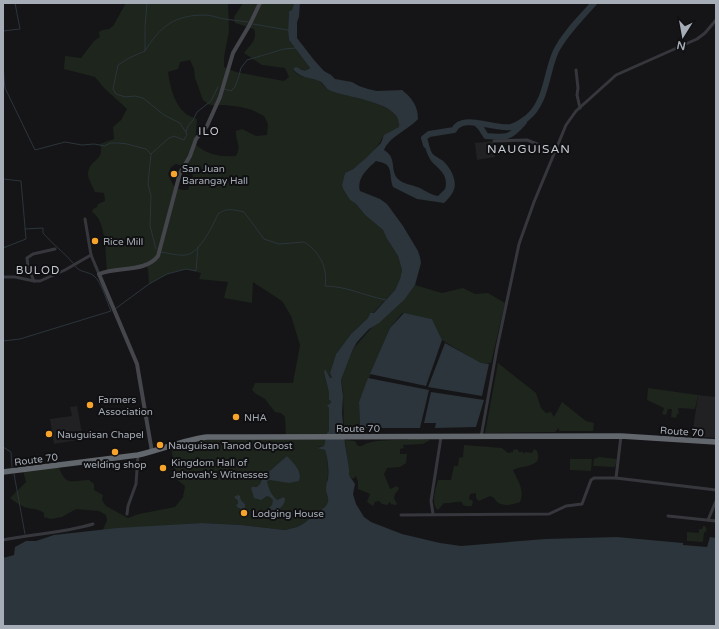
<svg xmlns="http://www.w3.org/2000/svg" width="719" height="629" font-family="'Varela Round',sans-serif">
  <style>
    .built { fill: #212124 }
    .green { fill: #1d251d; fill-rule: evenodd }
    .water { fill: #2b353b }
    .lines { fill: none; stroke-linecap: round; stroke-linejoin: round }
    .stream { stroke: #2b353b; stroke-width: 1 }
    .river { stroke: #2b353b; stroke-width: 6 }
    .street { stroke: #36373c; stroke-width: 3 }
    .secondary { stroke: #44464c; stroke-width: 4 }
    .highway { stroke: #62666d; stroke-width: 5.5 }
    .poi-dot { fill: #f7a32c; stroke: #101012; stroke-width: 1.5 }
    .labels { text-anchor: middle; stroke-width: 4; stroke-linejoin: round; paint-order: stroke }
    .poi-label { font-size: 10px; fill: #a6adb7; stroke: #101012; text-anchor: start }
    .street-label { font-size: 10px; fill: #a6adb7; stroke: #101012 }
    .neighbourhood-label { font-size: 11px; letter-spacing: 1px; fill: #c7cbd3; stroke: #101012 }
    .quarter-label { font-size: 12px; letter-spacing: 1px; fill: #c7cbd3; stroke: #101012 }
  </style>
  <rect width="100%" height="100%" fill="#151517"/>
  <!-- built -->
  <g class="built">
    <path d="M493,141l2,16 -18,3 -2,-17z"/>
    <path d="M698,395l18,2v41l-24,-2z"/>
    <path d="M77,406l6,33 -29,5 -4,-25 22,-3 -2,-9z"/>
  </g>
  <!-- green -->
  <g class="green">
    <path d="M126,3h102l1,28 -5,26v10l12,5 48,9 5,-4 -4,-9 -23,-3 -18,-12c6,-8 14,-13 10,-24l-19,-6 -1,-6 9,-14h51l-2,7 -3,1 -1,20 1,9 21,28 -3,3 -6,-2 -8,1c8,9 12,6 22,9 8,3 9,9 14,11 16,8 73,11 71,37l-18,11c-2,9 -27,32 -37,35l-3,12 1,4 7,11 6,4 9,11 18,15 4,9 11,17 4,14 -2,9 -5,11 -22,23h-3l-2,5 -17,16 -15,20 -6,19 2,5 -2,1 -5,-9 -1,2 5,21v6l2,2 -2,7v23l-2,2 -3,13 -7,1 8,3c3,8 3,17 3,26 -1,9 -3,14 1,23l-3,7 -23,18 -6,3 -12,3 -44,-5 -39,-2 -99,7 4,-10 -1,-5 -7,-4 -23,-2 -14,8 -11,2 -7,-2v-4c-9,-6 -14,-3 -22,-7 -4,-2 -8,-5 -12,-8l16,-16 -3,-12 35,-5c8,23 13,15 31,15l5,4v6l9,5 -1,5 4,6 22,12 11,-4 36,-7 8,-10 2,-11 -9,-7 -5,-33 21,-7 94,-2 -1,-20 -4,-4 -6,-1 -10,-13 -9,-5 -4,-4 3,-7h38l7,-38 -9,-29 -9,-15 -29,-19 -1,21 -28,-5 4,-16 -29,-3 2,-6 -15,-4 -19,5 -18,10 -1,-15 -2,-4 -39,6c-2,-16 0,-50 -15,-59l1,-3 4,-2 1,-3 7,-3 -1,-8 -9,-1c-2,-5 -7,-13 -7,-18 1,-16 17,-12 12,-30l14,-5 -1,-12 8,-7 6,-11 -23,-21 -9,-11 -31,-8 1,-13 16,2 13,-17 6,-4 -1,-5 3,-2 7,-1 4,-3zM190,60l4,9 1,9 8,22 5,4 3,1h13l17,2 11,3 12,6 4,8 -1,11 -11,1 -14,-7 -6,2c-1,10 6,14 0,25 -17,1 -28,-1 -41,-12l2,-25c-4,-2 -9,-3 -12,-6 -11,-9 -15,-27 -17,-41l10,-3 2,-7zM176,164c10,3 12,2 17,12l-5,14c-12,1 -16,-5 -20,-16l3,-7zM240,497l1,3 4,4v4l-6,1 -1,-8 -2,-2z"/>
    <path d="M415,285l27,8 21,-5 12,6 13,-1 17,10 -14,60 -10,1 -39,-24 -10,-21 -30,-6 -12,15 -31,74 1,31 -16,2 -1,-44 -2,-11 12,-31 21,-24 25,-21z"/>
    <path d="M498,363l38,30 5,15 5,5 5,-1 3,5 8,-15 24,19 8,2 -1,8h-34v-3l-4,4 -70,1z"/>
    <path d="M648,388l50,7 -3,14 -17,-1 1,6h-2l-1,4 -5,-1 1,-8h-4l-2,6 -4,-1 2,-6 -17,-8z"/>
    <path d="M411,438l19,2 -7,4 -20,1 1,3 -4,1v5h7l-1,9 -6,4 -13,1 -3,6 6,15 7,-3 2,3 -4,5 -1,4 3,6 -2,1 -4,-1 -1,-2 -3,3 -5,-1 -3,-3 -4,1 -2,4 -6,-4 3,-8 -12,-5v-7l-2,-6 -3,3 -4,-3 -4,-36 10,1 3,5h4c8,-7 34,-6 45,-6z"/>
    <path d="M464,445l38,3 6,5 5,-1v-2l4,-1 2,3h4l1,2 1,-2 7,1 2,-4 3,2c7,17 -15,14 -24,19 5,11 12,20 7,32 -8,3 -21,6 -26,-4l-4,-2 -11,5 -3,-3v-5l-6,1 -1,5 4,2 -1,5h-6l-3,-1 -1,-3c-6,-1 -13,2 -18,1l-6,7c-8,-6 -2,-22 0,-30h13l3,-14h4l1,-8 4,-1z"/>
    <path d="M599,457l18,2 -2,8 -22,-1 1,-7z"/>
    <path d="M570,459h22l-1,12 -21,-1z"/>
    <path d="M703,526h2l2,4 -3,3 -1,9 -16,-1v-9l12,1v-4h3z"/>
  </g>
  <!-- water -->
  <g class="water">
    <path d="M294,3h6l-1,14 -2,5v16l17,22 10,11 7,4 4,4 17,3 7,4 9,3 9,2 25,-1c10,8 16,16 16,29 -10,11 -28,17 -34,31 13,8 6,18 13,28 5,6 16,7 23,10 6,3 11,7 18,8l7,-7c4,-13 -5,-19 -13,-27 -4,-5 -9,-18 -8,-24 5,2 5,10 8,15 3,4 10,6 13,10 3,3 5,6 7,10 6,14 2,20 -8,30l-27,-4 -24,-12c-5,-14 2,-23 -17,-26 -8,7 -20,18 -16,30l20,8 7,5 16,22 15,25 2,6 1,6 -6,22 -11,15 -25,23 -10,6 -12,13 -4,7 -12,31 2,16 -1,17 3,31 4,25v6l6,9 -2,10 3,10 8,13 7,5 31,12 38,9 21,3 84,-7 72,-2 66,6v2l24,2 3,-10 6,1v88h-713v-68l11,-3 1,-8 11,-6h10l18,-6 63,-7 85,-5 39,2 44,5 12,-3 6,-3 23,-18c5,-9 0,-9 0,-18 0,-3 1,-6 2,-9 1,-10 0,-20 -3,-29l-8,-2 7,-2 3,-13 2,-2v-23l-2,-3 3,-1 1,-3 -2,-1v-7l-5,-21 1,-3 5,9h2l-2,-5 6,-19 15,-20 17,-16 2,-5h4l21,-23 5,-11 2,-9 -4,-14 -11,-17 -4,-9 -18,-15 -9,-11 -6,-4 -7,-11 -1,-4 3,-12 8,-4 13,-11 15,-15 3,-8 15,-8c4,-26 -55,-29 -70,-37 -3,-1 -5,-6 -8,-8 -11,-6 -19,-2 -28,-13l3,-2c5,2 9,6 14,1l-21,-28 -1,-9 1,-20 3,-1z"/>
    <path d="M404,313l28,6 10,21 -16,46 -56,-12 20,-46z"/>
    <path d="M445,343l36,20 8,1 -7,32 -54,-9z"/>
    <path d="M368,378l61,12 -9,38h-60l-1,-26z"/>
    <path d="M431,392l53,8 -8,27 -41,1 1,-5h-12z"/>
    <path d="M287,456c6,7 16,15 12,25l-10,2 -19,-3 -3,1c1,7 5,15 10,19l7,-3 1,2c0,8 -10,14 -18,14l-1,-2 6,-6 1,-5 -3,-3 -3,-1 -6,4 -7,-2 -3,-10 1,-1h5l3,-3 3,-7z"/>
    <path d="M238,495l2,1 1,4 4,4v4l-4,1 -3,-1 -2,-3 2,-1v-3l-4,-4z"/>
  </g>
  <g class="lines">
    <!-- stream -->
    <g class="stream">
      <path d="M147,3l-2,24v24l-16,7 -11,7 -5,24 3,5 9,3 10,-1 8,2 21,17 16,8 7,11 -3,6 -10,-4 -5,2 -18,16 -3,30 3,12 -1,30 6,23"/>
      <path d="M253,24l35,6"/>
      <path d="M3,31l17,-2 -5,-26"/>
      <path d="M145,51c15,-25 30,-36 60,-36 6,0 13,3 19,4 8,1 16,2 24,3"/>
      <path d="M3,62l1,15"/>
      <path d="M4,78l1,10 30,62 30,-8 17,3 12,-1 11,2 5,-3h9l8,1 19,5 5,5"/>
      <path d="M224,89l7,2 4,-4 3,-8 3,-11 6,-8 37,-11 12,-1"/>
      <path d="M186,132l2,-6 5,-6 4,-8 14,-11 7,-14"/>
      <path d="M3,183v-4"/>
      <path d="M25,229l18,-1v5c9,11 21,19 30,30"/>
      <path d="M3,248l23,-9 -5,-58 -18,-2"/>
      <path d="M161,252c7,1 17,4 25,3 14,-2 27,-30 32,-41 9,-7 16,-4 26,-2l20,27 15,5 25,-2c16,10 24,26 21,44 21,0 40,10 61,14"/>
      <path d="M115,309l34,-25 18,-10 19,-5 10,2 2,-24"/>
      <path d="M3,341l17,-2 91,-28c-4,-9 -10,-30 -17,-35 -6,-5 -14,-3 -19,-10"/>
      <path d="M3,415v8"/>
      <path d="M3,447l8,5 1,15"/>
      <path d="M14,474l11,60"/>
    </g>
    <!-- river -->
    <g class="river">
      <path d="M476,123l5,5 5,8c21,2 24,2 38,-14"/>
      <path d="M426,145l-2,-7 5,-4 25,-4c8,-17 41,0 57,-3 5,-1 12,-6 16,-9 20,-16 19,-46 29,-67 9,-18 25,-33 38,-48"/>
    </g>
    <!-- street -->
    <g class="street">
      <path d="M576,70l2,18 -1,7 3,13"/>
      <path d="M494,141l33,-1 28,11"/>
      <path d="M85,219l6,36 8,19"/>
      <path d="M3,277h12l19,4h6l25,-11 26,-15"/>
      <path d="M34,281l-6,-14 -1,-9 6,-4 22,-5"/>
      <path d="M621,436l-5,42 100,12"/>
      <path d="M481,437l16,-89 22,-104 15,-42 32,-77 10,-14 40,-36 81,-36 8,-6 11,-13"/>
      <path d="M127,514l1,-8 8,-22 2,-29"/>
      <path d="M433,514l-2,-13 10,-64"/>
      <path d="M401,515l148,-1 17,-8 16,-2 9,-24 3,-2h22"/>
      <path d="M668,516l48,5"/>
      <path d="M708,520l8,-19"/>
      <path d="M3,540c30,-6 60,-7 90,-16"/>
    </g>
    <!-- secondary -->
    <path class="secondary" d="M152,452l-15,-88 -38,-90c19,-8 46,-1 59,-18l22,-83 10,-17 6,-17 11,-13 13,-29 13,-44 16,-27 11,-23"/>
    <!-- highway -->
    <path class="highway" d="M3,472l135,-17c23,-5 45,-15 69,-18l414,-1 95,6"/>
  </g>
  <!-- markers -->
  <g class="poi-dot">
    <circle cx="174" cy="174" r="4"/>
    <circle cx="95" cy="241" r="4"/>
    <circle cx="90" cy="405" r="4"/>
    <circle cx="236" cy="417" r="4"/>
    <circle cx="49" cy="434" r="4"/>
    <circle cx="160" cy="445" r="4"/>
    <circle cx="115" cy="452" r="4"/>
    <circle cx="163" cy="468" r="4"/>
    <circle cx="244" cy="513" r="4"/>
  </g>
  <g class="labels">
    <!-- poi labels -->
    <g class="poi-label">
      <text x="182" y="172">San Juan<tspan x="182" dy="12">Barangay Hall</tspan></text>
      <text x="103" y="245">Rice Mill</text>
      <text x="98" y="403">Farmers<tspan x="98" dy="12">Association</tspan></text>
      <text x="244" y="421">NHA</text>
      <text x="57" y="438">Nauguisan Chapel</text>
      <text x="168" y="449">Nauguisan Tanod Outpost</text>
      <text x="171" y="466">Kingdom Hall of<tspan x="171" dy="12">Jehovah's Witnesses</tspan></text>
      <text x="115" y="468" text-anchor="middle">welding shop</text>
      <text x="252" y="517">Lodging House</text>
    </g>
    <!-- street labels -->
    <g class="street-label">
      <text x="358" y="432">Route 70</text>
      <text transform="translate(682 431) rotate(4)" y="4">Route 70</text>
      <text transform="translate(36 459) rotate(-7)" y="4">Route 70</text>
    </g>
    <!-- neighbourhood labels -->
    <g class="neighbourhood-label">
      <text x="209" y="135">ILO</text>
      <text x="38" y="274">BULOD</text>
    </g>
    <!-- quarter labels -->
    <g class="quarter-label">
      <text x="529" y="153">NAUGUISAN</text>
    </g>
  </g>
  <!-- border -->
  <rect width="719" height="629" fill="none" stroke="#a6adb7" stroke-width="8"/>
  <!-- north arrow -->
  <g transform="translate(683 36) rotate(191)" stroke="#101012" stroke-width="3" paint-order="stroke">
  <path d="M0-3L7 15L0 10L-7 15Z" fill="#a6adb7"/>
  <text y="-6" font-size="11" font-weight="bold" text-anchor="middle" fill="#a6adb7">N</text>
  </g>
</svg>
